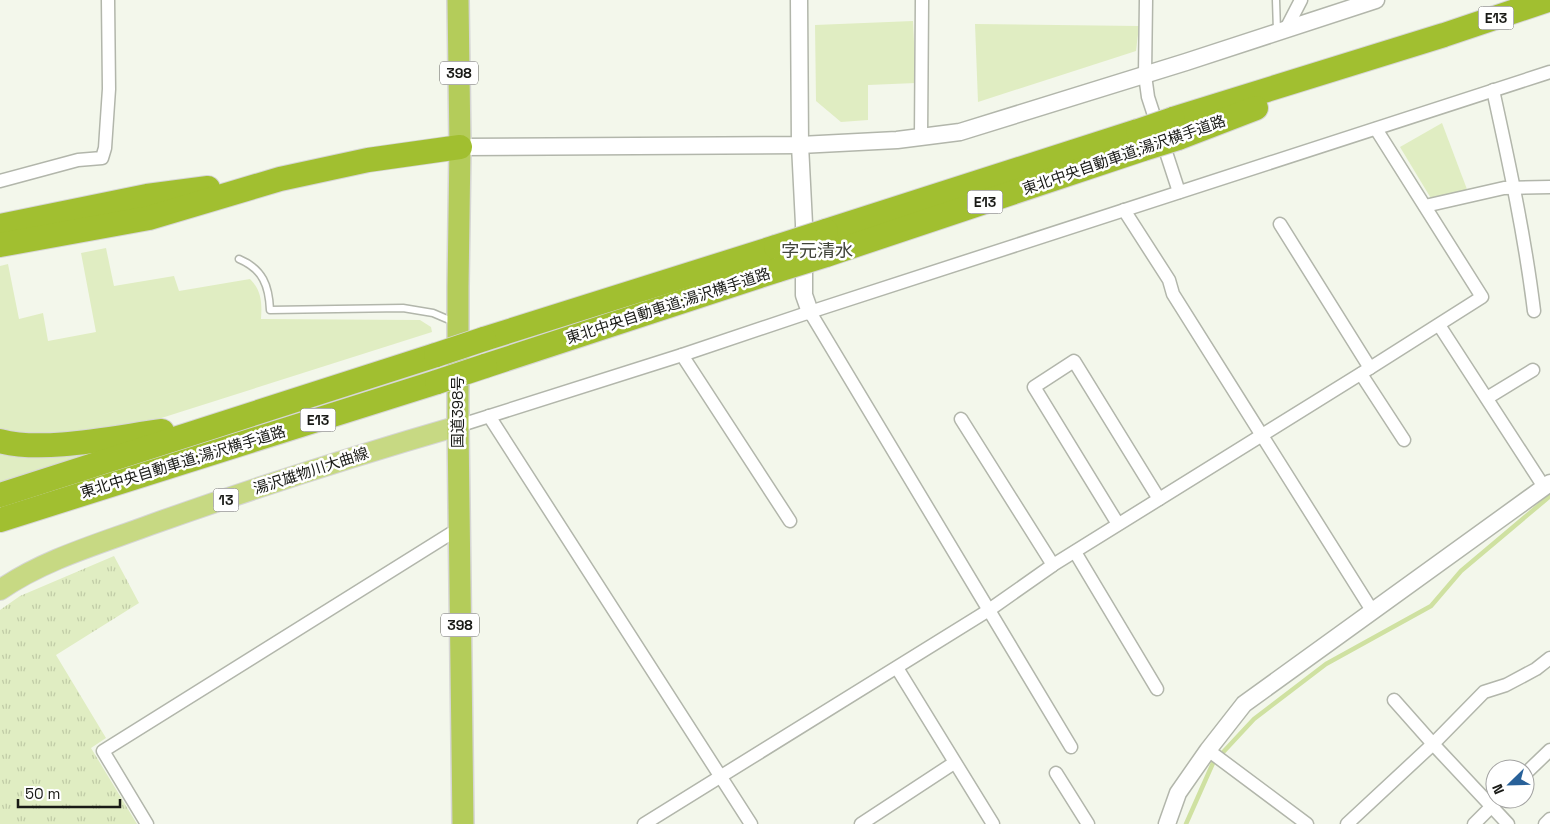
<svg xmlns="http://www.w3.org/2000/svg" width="1550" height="824" font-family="'Space Grotesk','Noto Sans JP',sans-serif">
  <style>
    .green { fill: #e0edc2 }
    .park { fill: url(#park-tufts) }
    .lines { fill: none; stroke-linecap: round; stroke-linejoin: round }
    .stream { stroke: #cfe1a1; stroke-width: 4.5 }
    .service-casing { stroke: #b2b6ab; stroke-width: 9 }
    .minor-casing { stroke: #b2b6ab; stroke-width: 15 }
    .tertiary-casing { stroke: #b2b6ab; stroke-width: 19 }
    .primary-casing { stroke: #d6d6d5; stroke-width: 22 }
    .trunk-casing { stroke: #d6d6d5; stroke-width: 24 }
    .motorway-casing { stroke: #d6d6d5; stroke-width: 26 }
    .service { stroke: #fff; stroke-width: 6 }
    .minor { stroke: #fff; stroke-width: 12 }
    .tertiary { stroke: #fff; stroke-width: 16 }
    .primary { stroke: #c7d983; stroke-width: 20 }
    .trunk { stroke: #b4cc5a; stroke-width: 21 }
    .motorway { stroke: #a1bf30; stroke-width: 24 }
    .motorway-bridge-casing { stroke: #d6d6d5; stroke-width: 26; stroke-linecap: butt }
    .motorway-bridge { stroke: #a1bf30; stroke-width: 24 }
    .labels { text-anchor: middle; stroke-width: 5; stroke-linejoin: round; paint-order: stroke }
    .shield { fill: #fff; stroke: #5e5f5c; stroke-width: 1 }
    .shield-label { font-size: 14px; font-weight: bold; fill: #191a16 }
    .street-label { font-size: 15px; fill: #191a16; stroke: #fff }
    .quarter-label { font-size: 18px; fill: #42453b; stroke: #fff }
  </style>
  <defs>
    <pattern id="park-tufts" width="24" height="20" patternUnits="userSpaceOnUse" patternTransform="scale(1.25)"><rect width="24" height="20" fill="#e0edc2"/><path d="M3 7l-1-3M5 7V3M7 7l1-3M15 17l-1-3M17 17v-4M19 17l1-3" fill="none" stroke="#c0cba6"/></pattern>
  </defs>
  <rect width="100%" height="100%" fill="#f3f7eb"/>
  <!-- green -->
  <g class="green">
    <path d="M913,21l3,62 -48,2v35l-27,2 -25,-21 -1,-76z"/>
    <path d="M975,24l164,2 -3,25 -158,51z"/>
    <path d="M1442,123l26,69 -36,8 -32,-53z"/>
    <path d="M106,248l8,38 60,-10 5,15 71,-12c12,12 12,25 11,40l159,1 11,7 1,5 -299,95 -102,9 -31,-6v-164l8,-2 11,55 24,-6 5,28 48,-9 -15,-79z"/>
    <path d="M0,449l81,2 2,6 -83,26z"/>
  </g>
  <!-- park -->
  <path class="park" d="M114,556l25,47 -83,52 50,83 -15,10 46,76h-137v-214l20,-14z"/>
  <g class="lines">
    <!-- stream -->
    <path class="stream" d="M1186,824l27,-61 41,-44 72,-55 105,-58 30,-35 89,-75"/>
    <defs>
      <g id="service">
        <path d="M1276,0l1,31"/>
        <path d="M239,259c24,10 30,27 31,51l133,-2 30,5 21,9"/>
      </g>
      <g id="minor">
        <path d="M1146,0l-1,75 3,22 31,95"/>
        <path d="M1286,29l15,-29"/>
        <path d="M1493,90c16,73 32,147 41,221"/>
        <path d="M921,137l1,-137"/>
        <path d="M0,181l78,-21 24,-2 3,-10 4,-59 -1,-89"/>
        <path d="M1425,206l79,-18 46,-1"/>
        <path d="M1124,210l45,70 4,14 200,318"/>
        <path d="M1280,224l90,144"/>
        <path d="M810,312l261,435"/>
        <path d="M1439,325l105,162"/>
        <path d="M682,355l108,166"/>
        <path d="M1361,374l43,66"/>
        <path d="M1487,398l46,-28"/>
        <path d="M489,416l262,408"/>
        <path d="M961,419l92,146"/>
        <path d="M458,426l224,-71 128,-43 740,-240"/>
        <path d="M1118,524l-84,-137 40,-26 85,138"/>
        <path d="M1075,552l82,137"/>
        <path d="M897,668l96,156"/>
        <path d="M1394,700l39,44 75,80"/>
        <path d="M1208,750l99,74"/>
        <path d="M1056,773l32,51"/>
        <path d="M1525,774l25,-24"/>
        <path d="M147,824l-44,-73 355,-222"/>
        <path d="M644,824l345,-214 64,-45 317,-197 112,-71 -106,-168"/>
        <path d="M861,824l93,-61"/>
        <path d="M1347,824l86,-80 51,-52 22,-7 30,-16 14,-11"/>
        <path d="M1474,824l25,-25"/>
        <path d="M1545,824l5,-5"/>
      </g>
      <g id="tertiary">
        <path d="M799,0l1,145 4,79v71l6,17"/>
        <path d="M460,147l340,-2 97,-5 63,-8 226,-70 190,-62"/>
        <path d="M1167,824l11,-31 30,-43 36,-46 306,-221"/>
      </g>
      <path id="primary" d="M0,590c45,-31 99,-46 150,-65 101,-36 204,-69 308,-99"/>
      <path id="trunk" d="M458,0l2,147 -2,140v139l5,398"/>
      <g id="motorway">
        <path d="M1173,119l271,-84 104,-35"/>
        <path d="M1178,138l78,-30"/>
        <path d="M0,226l147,-30 61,-8"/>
        <path d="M826,231l312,-100"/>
        <path d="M0,245l149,-27 131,-39 88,-19 92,-13"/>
        <path d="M826,255l317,-106"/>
        <path d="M484,339l292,-92"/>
        <path d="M485,366l293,-96"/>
        <path d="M0,441c44,12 116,-4 162,-10"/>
        <path d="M0,495l436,-140"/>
        <path d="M0,520l437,-138"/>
      </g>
    </defs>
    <!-- service casing -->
    <use href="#service" class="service-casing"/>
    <!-- minor casing -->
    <use href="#minor" class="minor-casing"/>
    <!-- tertiary casing -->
    <use href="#tertiary" class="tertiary-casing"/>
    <!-- primary casing -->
    <use href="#primary" class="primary-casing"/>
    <!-- trunk casing -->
    <use href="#trunk" class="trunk-casing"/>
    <!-- motorway casing -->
    <use href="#motorway" class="motorway-casing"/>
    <!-- service -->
    <use href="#service" class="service"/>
    <!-- minor -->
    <use href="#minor" class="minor"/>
    <!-- tertiary -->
    <use href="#tertiary" class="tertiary"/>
    <!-- primary -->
    <use href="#primary" class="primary"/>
    <!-- trunk -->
    <use href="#trunk" class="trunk"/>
    <!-- motorway -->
    <use href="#motorway" class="motorway"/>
    <defs>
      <g id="motorway-bridge">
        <path d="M1138,131l35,-12"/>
        <path d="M1143,149l35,-11"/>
        <path d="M776,247l50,-16"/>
        <path d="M778,270l48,-15"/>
        <path d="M436,355l48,-16"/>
        <path d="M437,382l48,-16"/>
      </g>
    </defs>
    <!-- motorway-bridge casing -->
    <use href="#motorway-bridge" class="motorway-bridge-casing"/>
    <!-- motorway-bridge -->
    <use href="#motorway-bridge" class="motorway-bridge"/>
  </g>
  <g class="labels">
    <!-- shield labels -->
    <g class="shield">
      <rect x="1478.5" y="6.5" width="35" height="23" rx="4"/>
      <rect x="440" y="61.5" width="38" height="23" rx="4"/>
      <rect x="967.5" y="190.5" width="35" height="23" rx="4"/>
      <rect x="300.5" y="408.5" width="35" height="23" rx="4"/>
      <rect x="213.5" y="488.5" width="25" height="23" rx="4"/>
      <rect x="441" y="613.5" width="38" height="23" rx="4"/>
    </g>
    <g class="shield-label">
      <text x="1496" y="23">E13</text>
      <text x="459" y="78">398</text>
      <text x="985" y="207">E13</text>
      <text x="318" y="425">E13</text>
      <text x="226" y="505">13</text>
      <text x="460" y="630">398</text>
    </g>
    <!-- street labels -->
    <g class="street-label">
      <text transform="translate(1124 155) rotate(-19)" y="5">東北中央自動車道;湯沢横手道路</text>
      <text transform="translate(668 306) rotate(-18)" y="5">東北中央自動車道;湯沢横手道路</text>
      <text transform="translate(458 412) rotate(-90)" y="5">国道398号</text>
      <text transform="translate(183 462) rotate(-17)" y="5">東北中央自動車道;湯沢横手道路</text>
      <text transform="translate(311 471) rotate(-18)" y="5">湯沢雄物川大曲線</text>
    </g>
    <!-- quarter labels -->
    <g class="quarter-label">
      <text x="817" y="257">字元清水</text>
    </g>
  </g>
  <!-- north arrow -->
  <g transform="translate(1510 784) rotate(247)"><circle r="24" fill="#ffffff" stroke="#a3a3a2"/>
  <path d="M0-4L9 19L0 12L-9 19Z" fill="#286199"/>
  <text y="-8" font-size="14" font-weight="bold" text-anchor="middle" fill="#191a16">N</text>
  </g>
  <!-- scale -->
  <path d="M18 799v8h102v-8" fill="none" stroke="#191a16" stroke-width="2.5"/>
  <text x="25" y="799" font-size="15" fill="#191a16" stroke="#ffffff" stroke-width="4" paint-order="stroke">50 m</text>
</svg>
